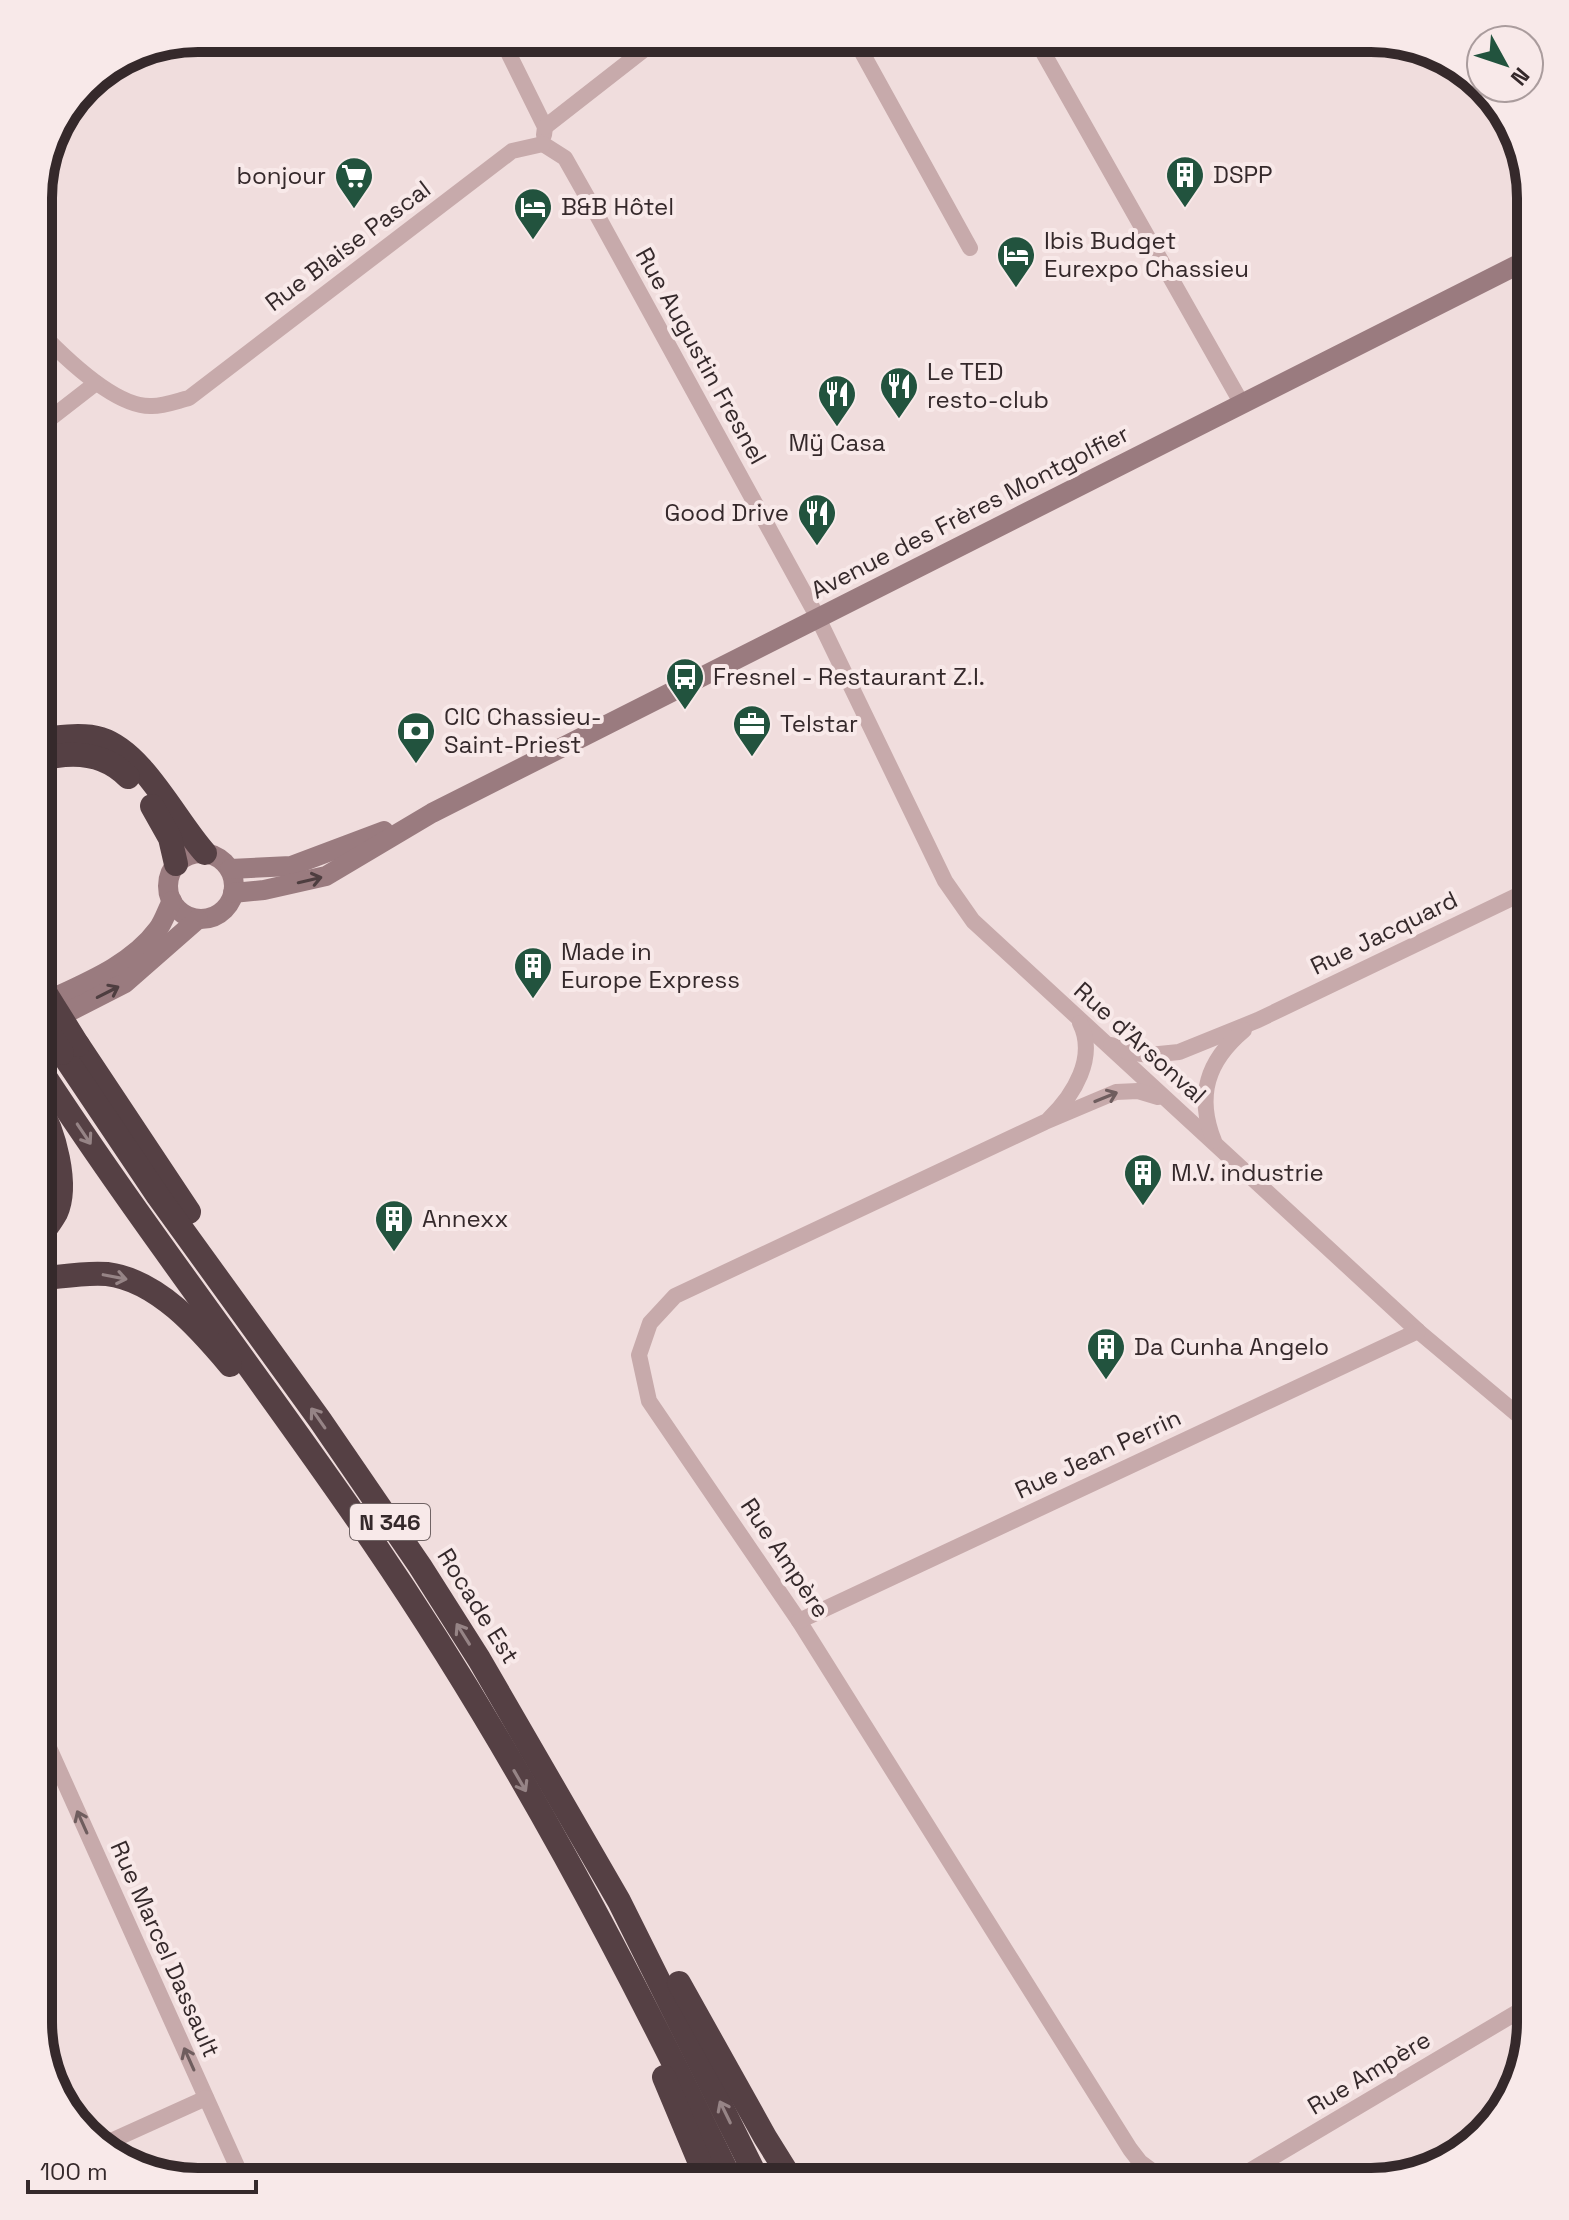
<svg xmlns="http://www.w3.org/2000/svg" width="1569" height="2220" font-family="'Space Grotesk',sans-serif">
  <style>
    .lines { fill: none; stroke-linecap: round; stroke-linejoin: round }
    .street { stroke: #c7aaab; stroke-width: 16 }
    .secondary { stroke: #9a7b7f; stroke-width: 20 }
    .highway { stroke: #554044; stroke-width: 24 }
    .highway-bridge { stroke: #554044; stroke-width: 24 }
    .oneway { stroke: #4e3e40 }
    .oneway2 { stroke: #6f5d5e }
    .oneway3 { stroke: #968486 }
    .labels { text-anchor: middle; stroke-width: 8; stroke-linejoin: round; paint-order: stroke }
    .shield { fill: #f8e9e9; stroke: #706364; stroke-width: 2 }
    .shield-label { font-size: 22px; font-weight: bold; fill: #35292b }
    .poi-label { font-size: 24px; fill: #35292b; stroke: #f8e9e9; text-anchor: start }
    .street-label { font-size: 24px; fill: #35292b; stroke: #f8e9e9 }
    .rim { fill: none; stroke: #35292b; stroke-width: 10 }
  </style>
  <rect width="100%" height="100%" fill="#f0dddd"/>
  <g class="lines">
    <!-- street -->
    <g class="street">
      <path d="M501,38l44,89 -1,8"/>
      <path d="M854,38l116,210"/>
      <path d="M1035,38l207,366"/>
      <path d="M545,127l114,-89"/>
      <path d="M543,144l22,14 26,46 227,414 127,263 28,40 445,410 113,95"/>
      <path d="M38,330c24,25 77,78 114,76 12,0 25,-5 37,-8l323,-247 31,-7"/>
      <path d="M38,428l58,-45"/>
      <path d="M1111,1045l17,7 21,3 30,-3 79,-32 273,-131"/>
      <path d="M1158,1097l-20,-6 -22,1 -71,30 -370,174 -25,27 -11,32 10,46 150,220 331,528 10,13 27,20"/>
      <path d="M1049,1119c25,-24 48,-62 31,-96"/>
      <path d="M1214,1141c-18,-45 -7,-80 30,-111"/>
      <path d="M799,1621l619,-290"/>
      <path d="M38,1739l12,11 194,432"/>
      <path d="M102,2145l104,-47"/>
      <path d="M1231,2182l300,-178"/>
    </g>
    <!-- secondary -->
    <g class="secondary">
      <circle cx="201" cy="886" r="33"/>
      <path d="M230,869l61,-3 93,-35"/>
      <path d="M233,893l31,-3 62,-14 106,-63 1099,-555"/>
      <path d="M38,1005c42,-20 92,-38 120,-76 6,-8 9,-19 14,-28"/>
      <path d="M49,1022l76,-39 73,-64"/>
    </g>
    <!-- highway -->
    <g class="highway">
      <path d="M38,739c20,-1 43,-6 63,0 42,13 75,82 104,114"/>
      <path d="M38,760c32,-9 66,-8 90,17"/>
      <path d="M152,806l18,32 6,26"/>
      <path d="M78,1045l111,167"/>
      <path d="M62,1053l96,143 162,224 100,146 59,93 140,242 140,281"/>
      <path d="M38,1066c106,163 226,316 335,476 138,202 253,420 359,640"/>
      <path d="M38,1239c6,-8 13,-17 18,-26 13,-28 -2,-83 -18,-108"/>
      <path d="M38,1279c23,-2 46,-7 69,-5 50,6 92,54 123,91"/>
      <path d="M679,1983l86,154 28,45"/>
      <path d="M664,2077l44,105"/>
    </g>
    <!-- highway-bridge -->
    <g class="highway-bridge">
      <path d="M38,981l40,64"/>
      <path d="M38,1017l24,36"/>
    </g>
  </g>
  <!-- one-way arrows -->
  <defs><path id="oneway-shaft" d="M-6 0H5M1.5-3L5.5 0L1.5 3" fill="none" stroke-width="1.6" stroke-linecap="round" stroke-linejoin="round" transform="scale(2)"/></defs>
  <g class="oneway">
    <use href="#oneway-shaft" transform="translate(310 880) rotate(-13)"/>
    <use href="#oneway-shaft" transform="translate(108 992) rotate(-27)"/>
  </g>
  <g class="oneway2">
    <use href="#oneway-shaft" transform="translate(1106 1097) rotate(-22)"/>
    <use href="#oneway-shaft" transform="translate(82 1822) rotate(-114)"/>
    <use href="#oneway-shaft" transform="translate(189 2059) rotate(-114)"/>
  </g>
  <g class="oneway3">
    <use href="#oneway-shaft" transform="translate(84 1134) rotate(56)"/>
    <use href="#oneway-shaft" transform="translate(115 1277) rotate(11)"/>
    <use href="#oneway-shaft" transform="translate(318 1418) rotate(-125)"/>
    <use href="#oneway-shaft" transform="translate(463 1634) rotate(-122)"/>
    <use href="#oneway-shaft" transform="translate(520 1781) rotate(60)"/>
    <use href="#oneway-shaft" transform="translate(725 2112) rotate(-116)"/>
  </g>
  <!-- icons -->
  <defs>
    <symbol id="building-pin" viewBox="-11 -11 22 30"><path d="M0 17L-7.5 6A9.5 9.5 0 1 1 7.5 6Z" fill="#22533e" stroke="#f8e9e9"/><path d="M-4-6H4V6H1V3H-1V6H-4ZM-2.5-4.3h1.7v1.8h-1.7ZM.8-4.3h1.7v1.8H.8ZM-2.5-1h1.7V.8h-1.7ZM.8-1h1.7V.8H.8Z" fill="#fff"/></symbol>
    <symbol id="supermarket-pin" viewBox="-11 -11 22 30"><path d="M0 17L-7.5 6A9.5 9.5 0 1 1 7.5 6Z" fill="#22533e" stroke="#f8e9e9"/><path d="M-6-5.5h2.5l.6 2H6L4.5 2H-2.5L-4.4-4H-6ZM-1.5 3.2a1.3 1.3 0 1 0 .1 0ZM3 3.2a1.3 1.3 0 1 0 .1 0Z" fill="#fff"/></symbol>
    <symbol id="hotel-pin" viewBox="-11 -11 22 30"><path d="M0 17L-7.5 6A9.5 9.5 0 1 1 7.5 6Z" fill="#22533e" stroke="#f8e9e9"/><path d="M-6-4.5h1.5V1H6V5H4.5V3h-9V5H-6ZM-4 0a1.8 1.8 0 1 1 3.6 0ZM.5 0V-2.5h3Q6-2.5 6 0Z" fill="#fff"/></symbol>
    <symbol id="restaurant-pin" viewBox="-11 -11 22 30"><path d="M0 17L-7.5 6A9.5 9.5 0 1 1 7.5 6Z" fill="#22533e" stroke="#f8e9e9"/><path d="M-5-6h1v4h1v-4h1v4h1v-4h1v5L-1.5 .5V6h-2V.5L-5-1ZM5-6V6H3V1.5H1.5Q1.5-4 5-6Z" fill="#fff"/></symbol>
    <symbol id="bus-pin" viewBox="-11 -11 22 30"><path d="M0 17L-7.5 6A9.5 9.5 0 1 1 7.5 6Z" fill="#22533e" stroke="#f8e9e9"/><path d="M-5-6H5V4H4V6H2V4H-2V6H-4V4H-5ZM-3.5-4V0h7V-4ZM-3.5 1.2v1.5H-2V1.2ZM2 1.2v1.5H3.5V1.2Z" fill="#fff"/></symbol>
    <symbol id="office-pin" viewBox="-11 -11 22 30"><path d="M0 17L-7.5 6A9.5 9.5 0 1 1 7.5 6Z" fill="#22533e" stroke="#f8e9e9"/><path d="M-6-3h4V-5.5h4V-3h4V5H-6ZM-1-4.5V-3h2v-1.5ZM-6 0V1H6V0Z" fill="#fff"/></symbol>
    <symbol id="bank-pin" viewBox="-11 -11 22 30"><path d="M0 17L-7.5 6A9.5 9.5 0 1 1 7.5 6Z" fill="#22533e" stroke="#f8e9e9"/><path d="M-6-4H6V4H-6ZM0-2.3a2.3 2.3 0 1 0 0 4.6a2.3 2.3 0 1 0 0-4.6Z" fill="#fff"/></symbol>
  </defs>
  <g fill-rule="evenodd">
    <use href="#building-pin" x="1163" y="153" width="44" height="60"/>
    <use href="#supermarket-pin" x="332" y="154" width="44" height="60"/>
    <use href="#hotel-pin" x="511" y="185" width="44" height="60"/>
    <use href="#hotel-pin" x="994" y="233" width="44" height="60"/>
    <use href="#restaurant-pin" x="877" y="364" width="44" height="60"/>
    <use href="#restaurant-pin" x="815" y="372" width="44" height="60"/>
    <use href="#restaurant-pin" x="795" y="491" width="44" height="60"/>
    <use href="#bus-pin" x="663" y="655" width="44" height="60"/>
    <use href="#office-pin" x="730" y="702" width="44" height="60"/>
    <use href="#bank-pin" x="394" y="709" width="44" height="60"/>
    <use href="#building-pin" x="511" y="944" width="44" height="60"/>
    <use href="#building-pin" x="1121" y="1151" width="44" height="60"/>
    <use href="#building-pin" x="372" y="1197" width="44" height="60"/>
    <use href="#building-pin" x="1084" y="1325" width="44" height="60"/>
  </g>
  <g class="labels">
    <!-- shield labels -->
    <rect class="shield" x="350" y="1504" width="80" height="36" rx="6"/>
    <g class="shield-label">
      <text x="390" y="1530">N 346</text>
    </g>
    <!-- poi labels -->
    <g class="poi-label">
      <text x="1213" y="183">DSPP</text>
      <text x="326" y="184" text-anchor="end">bonjour</text>
      <text x="561" y="215">B&amp;B Hôtel</text>
      <text x="1044" y="249">Ibis Budget<tspan x="1044" dy="28">Eurexpo Chassieu</tspan></text>
      <text x="927" y="380">Le TED<tspan x="927" dy="28">resto-club</tspan></text>
      <text x="837" y="451" text-anchor="middle">Mÿ Casa</text>
      <text x="789" y="521" text-anchor="end">Good Drive</text>
      <text x="713" y="685">Fresnel - Restaurant Z.I.</text>
      <text x="444" y="725">CIC Chassieu-<tspan x="444" dy="28">Saint-Priest</tspan></text>
      <text x="780" y="732">Telstar</text>
      <text x="561" y="960">Made in<tspan x="561" dy="28">Europe Express</tspan></text>
      <text x="1171" y="1181">M.V. industrie</text>
      <text x="422" y="1227">Annexx</text>
      <text x="1134" y="1355">Da Cunha Angelo</text>
    </g>
    <!-- street labels -->
    <g class="street-label">
      <text transform="translate(348 246) rotate(-37)" y="8">Rue Blaise Pascal</text>
      <text transform="translate(701 356) rotate(61)" y="8">Rue Augustin Fresnel</text>
      <text transform="translate(970 512) rotate(-27)" y="8">Avenue des Frères Montgolfier</text>
      <text transform="translate(1384 933) rotate(-26)" y="8">Rue Jacquard</text>
      <text transform="translate(1140 1043) rotate(42)" y="8">Rue d'Arsonval</text>
      <text transform="translate(1098 1454) rotate(-25)" y="8">Rue Jean Perrin</text>
      <text transform="translate(785 1558) rotate(56)" y="8">Rue Ampère</text>
      <text transform="translate(478 1606) rotate(58)" y="8">Rocade Est</text>
      <text transform="translate(165 1949) rotate(66)" y="8">Rue Marcel Dassault</text>
      <text transform="translate(1369 2073) rotate(-31)" y="8">Rue Ampère</text>
    </g>
  </g>
  <!-- crop -->
  <path d="M0 0H1569V2220H0ZM198 52H1371A146 146 0 0 1 1517 198V2022A146 146 0 0 1 1371 2168H198A146 146 0 0 1 52 2022V198A146 146 0 0 1 198 52Z" fill="#f8e9e9" fill-rule="evenodd"/>
  <path class="rim" d="M198 52H1371A146 146 0 0 1 1517 198V2022A146 146 0 0 1 1371 2168H198A146 146 0 0 1 52 2022V198A146 146 0 0 1 198 52Z"/>
  <!-- north arrow -->
  <g transform="translate(1505 64) rotate(130)"><circle r="38" fill="#f8e9e9" stroke="#aa9c9d" stroke-width="2"/>
  <path d="M0-6L14 30L0 20L-14 30Z" fill="#22533e"/>
  <text y="-12" font-size="22" font-weight="bold" text-anchor="middle" fill="#35292b">N</text>
  </g>
  <!-- scale -->
  <path d="M28 2180v12h228v-12" fill="none" stroke="#35292b" stroke-width="4"/>
  <text x="40" y="2180" font-size="24" fill="#35292b" stroke="#f8e9e9" stroke-width="6" paint-order="stroke">100 m</text>
</svg>
